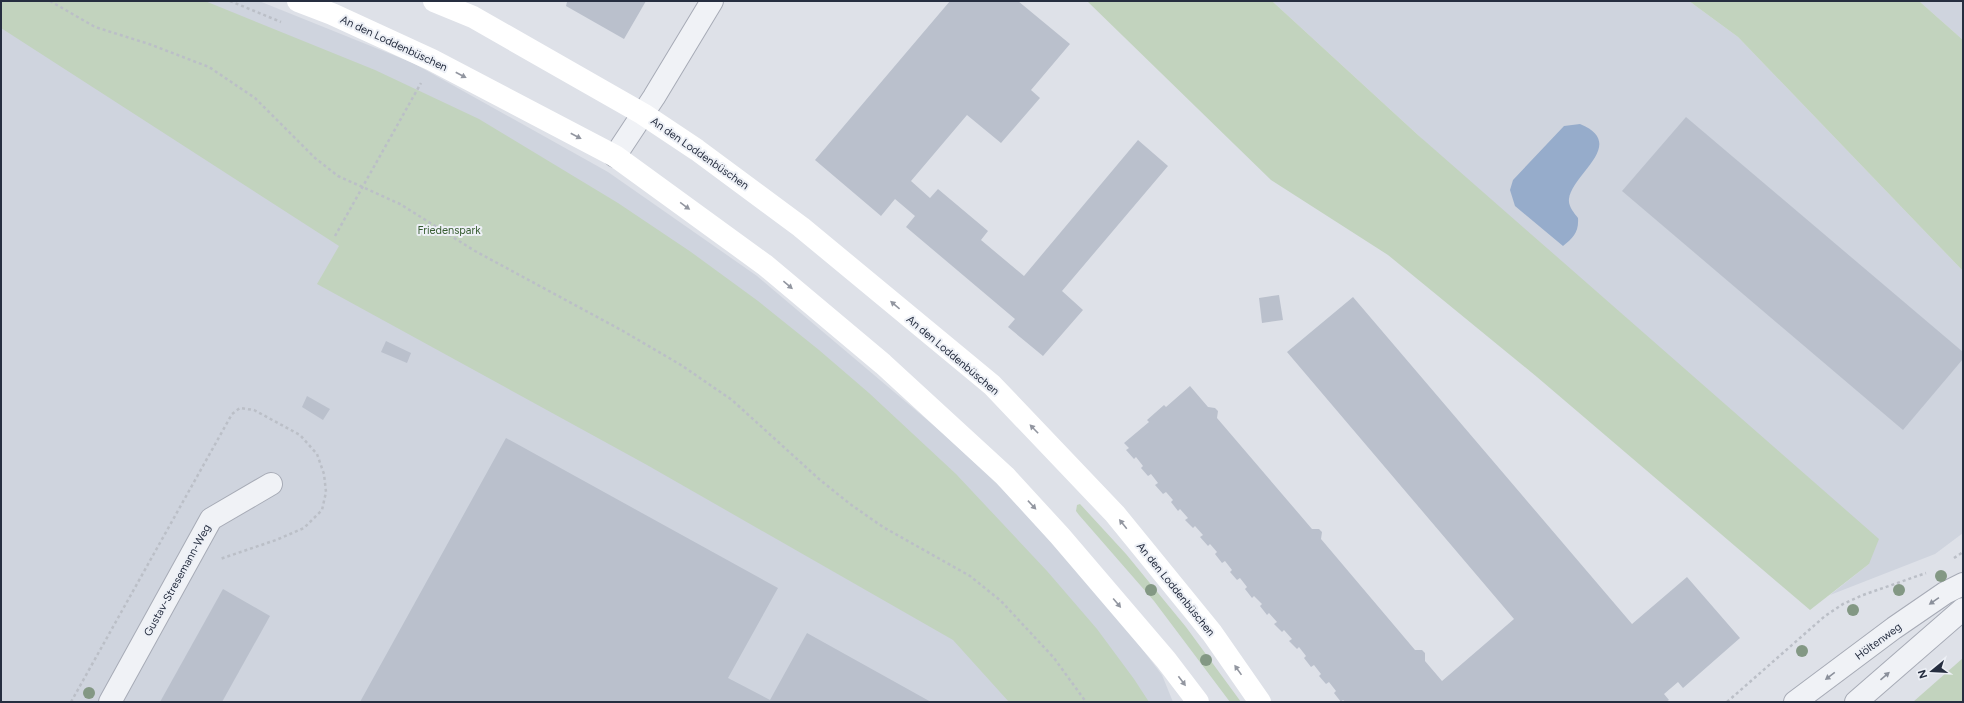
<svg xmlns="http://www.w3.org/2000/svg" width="1964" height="703" font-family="Figtree,sans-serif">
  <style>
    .built { fill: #cfd4de }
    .green { fill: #c2d3be }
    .water { fill: #96accb }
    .building { fill: #bac0cc }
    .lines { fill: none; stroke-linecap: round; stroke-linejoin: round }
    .minor-casing { stroke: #a7abb6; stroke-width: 24 }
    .path { stroke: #bbbfc7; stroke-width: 2.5; stroke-dasharray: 3 3; stroke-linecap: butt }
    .minor { stroke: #f0f2f6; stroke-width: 22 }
    .secondary { stroke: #fff; stroke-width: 22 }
    .tree { fill: #839884 }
    .oneway { fill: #9296a0 }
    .oneway2 { fill: #8b909b }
    .labels { text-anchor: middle; stroke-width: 4; stroke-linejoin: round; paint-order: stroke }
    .street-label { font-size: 11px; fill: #262e40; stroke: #edf0f6 }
    .park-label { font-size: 11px; fill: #385d32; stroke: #edf0f6 }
  </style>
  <rect width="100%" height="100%" fill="#dee1e8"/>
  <!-- built -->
  <g class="built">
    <path d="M1,1h258l154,62 195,109 149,104 188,159 121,114 96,126 11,27h-1172z"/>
    <path d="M1272,1h417l49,36 225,234v262l-28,21 -105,41 39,-31 -451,-429z"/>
    <path d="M1919,1h44v39z"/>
  </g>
  <!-- green -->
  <g class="green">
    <path d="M1,1h204l170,69 104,49 139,84 73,49 67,49 61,49 50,43 87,81 91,97 50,58 37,50 15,23h-140l-56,-62 -306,-175 -330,-181 22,-38 -338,-218z"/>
    <path d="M1087,1h185l146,134 461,404 -10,25 -59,46 -273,-233 -149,-122 -117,-75z"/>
    <path d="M1689,1h230l44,39v231l-225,-234z"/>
    <path d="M1080,504l46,50 60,73 55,75h-11l-76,-101 -75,-86 -3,-4 1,-6z"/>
    <path d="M1963,658v44h-50z"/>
  </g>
  <!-- water -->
  <path class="water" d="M1580,124c48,20 -8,50 -11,75 -1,7 5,14 9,19 1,14 -5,20 -15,28l-48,-40 -5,-16 3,-10 51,-54z"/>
  <!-- building -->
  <g class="building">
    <path d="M565,1h81l-22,38 -58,-33 1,-4z"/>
    <path d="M950,1h68l52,43 -39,46 9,8 -39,45 -34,-28 -56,66 19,17 8,-9 50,42 -7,9 43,36 114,-136 30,26 -106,125 21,19 -40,46 -35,-29 7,-8 -109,-92 9,-11 -20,-17 -14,17 -66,-56z"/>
    <path d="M1686,117l277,235v7l-60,71 -281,-239z"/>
    <path d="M1279,295l4,25 -21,3 -3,-25z"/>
    <path d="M1353,297l279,327 55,-47 53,61 -57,50 -5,-6 -14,12 5,6 -3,2h-321l-2,-2 -2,2 -7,-9 2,-2 -7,-9 -3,2 -7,-8 2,-2 -7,-9 -3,2 -7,-9 2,-2 -7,-9 -2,2 -8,-8 3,-2 -8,-9 -2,2 -8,-8 3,-2 -8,-9 -2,2 -7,-9 2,-2 -8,-8 -2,2 -7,-9 2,-2 -7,-9 -3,2 -7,-8 2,-2 -7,-9 -3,2 -7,-9 2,-2 -7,-8 -2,2 -8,-9 3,-2 -8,-9 -2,2 -8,-8 3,-2 -8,-9 -2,2 -7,-9 2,-2 -7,-8 -3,2 -8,-9 3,-2 -7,-9 -3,2 -7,-8 2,-2 -7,-9 -2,2 -8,-9 3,-2 -5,-5 25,-21 -2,-2 17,-15 2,2 24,-21 18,21 7,1 3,3 -1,7 95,111h7l3,3 -1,7 94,111h7l3,3v8l17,20 72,-62 -227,-267z"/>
    <path d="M386,341l25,12 -4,10 -26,-11z"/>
    <path d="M307,396l23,13 -7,11 -21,-13z"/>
    <path d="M506,438l272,150 -50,90 42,22 37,-67 124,69h-571z"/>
    <path d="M223,589l47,27 -48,86h-62z"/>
  </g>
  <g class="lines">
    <defs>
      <g id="minor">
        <path d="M615,156l39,-59 58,-96"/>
        <path d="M110,702l101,-183 60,-35"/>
        <path d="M1795,702l99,-74 51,-35 18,-9"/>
        <path d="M1856,702l107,-93"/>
      </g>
    </defs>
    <!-- minor casing -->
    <use href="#minor" class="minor-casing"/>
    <!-- path -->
    <g class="path">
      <path d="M50,1l45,26 54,17 60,23 46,31 60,60 23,18 62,28 75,47 148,80 58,34 51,35 87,79 31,25 33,23 87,49 31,25 53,57 32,44"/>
      <path d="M230,1l51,21"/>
      <path d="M335,236l86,-153"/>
      <path d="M1954,558l9,-6"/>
      <path d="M71,702l161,-288 8,-6 14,2 46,25 17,19 7,20 2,18 -4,18 -18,18 -28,12 -56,19"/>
      <path d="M1727,702l98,-86 18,-12 20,-9 63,-22"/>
    </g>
    <!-- minor -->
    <use href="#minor" class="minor"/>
    <!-- secondary -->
    <g class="secondary">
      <path d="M298,1l34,13 100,46 183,96 150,109 118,99 122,112 55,60 106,124 32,42"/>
      <path d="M434,1l39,16 170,97 54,36 104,77 191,158 123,129 97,119 48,69"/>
    </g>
  </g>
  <!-- trees -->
  <g class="tree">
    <circle cx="1941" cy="576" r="6"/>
    <circle cx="1151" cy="590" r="6"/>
    <circle cx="1899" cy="590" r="6"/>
    <circle cx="1853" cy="610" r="6"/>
    <circle cx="1802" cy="651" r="6"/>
    <circle cx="1206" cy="660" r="6"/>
    <circle cx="89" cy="693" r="6"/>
  </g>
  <!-- one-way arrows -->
  <defs><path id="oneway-solid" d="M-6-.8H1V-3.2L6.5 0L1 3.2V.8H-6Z"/></defs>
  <g class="oneway">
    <use href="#oneway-solid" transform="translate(461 75) rotate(28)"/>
    <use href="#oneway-solid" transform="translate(576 136) rotate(28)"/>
    <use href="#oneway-solid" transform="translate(685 206) rotate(36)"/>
    <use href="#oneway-solid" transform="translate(788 285) rotate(40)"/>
    <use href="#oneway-solid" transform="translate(895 305) rotate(-140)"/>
    <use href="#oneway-solid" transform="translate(1034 429) rotate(-134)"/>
    <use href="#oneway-solid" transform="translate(1032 505) rotate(47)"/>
    <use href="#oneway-solid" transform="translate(1123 524) rotate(-129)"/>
    <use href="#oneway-solid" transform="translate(1117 603) rotate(50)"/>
    <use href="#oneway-solid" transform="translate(1238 670) rotate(-125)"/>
    <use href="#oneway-solid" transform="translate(1182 681) rotate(53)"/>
  </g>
  <g class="oneway2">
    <use href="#oneway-solid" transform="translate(1934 601) rotate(145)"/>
    <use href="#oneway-solid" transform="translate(1830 676) rotate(143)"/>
    <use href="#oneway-solid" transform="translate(1885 676) rotate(-41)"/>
  </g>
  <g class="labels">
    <!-- street labels -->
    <g class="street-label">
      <text transform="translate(394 43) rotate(25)" y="4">An den Loddenbüschen</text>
      <text transform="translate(700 153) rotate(35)" y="4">An den Loddenbüschen</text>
      <text transform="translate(953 355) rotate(40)" y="4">An den Loddenbüschen</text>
      <text transform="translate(177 580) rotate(-61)" y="4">Gustav-Stresemann-Weg</text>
      <text transform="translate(1176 589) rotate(51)" y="4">An den Loddenbüschen</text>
      <text transform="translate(1878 641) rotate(-36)" y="4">Höltenweg</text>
    </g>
    <!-- park labels -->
    <g class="park-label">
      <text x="449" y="234">Friedenspark</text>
    </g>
  </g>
  <!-- border -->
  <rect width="1964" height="703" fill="none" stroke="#262e40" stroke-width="4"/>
  <!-- north arrow -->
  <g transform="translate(1932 671) rotate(252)" stroke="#edf0f6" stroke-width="3" paint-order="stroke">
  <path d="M0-3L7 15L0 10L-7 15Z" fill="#262e40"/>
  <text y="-6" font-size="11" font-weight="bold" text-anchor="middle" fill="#262e40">N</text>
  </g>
</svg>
